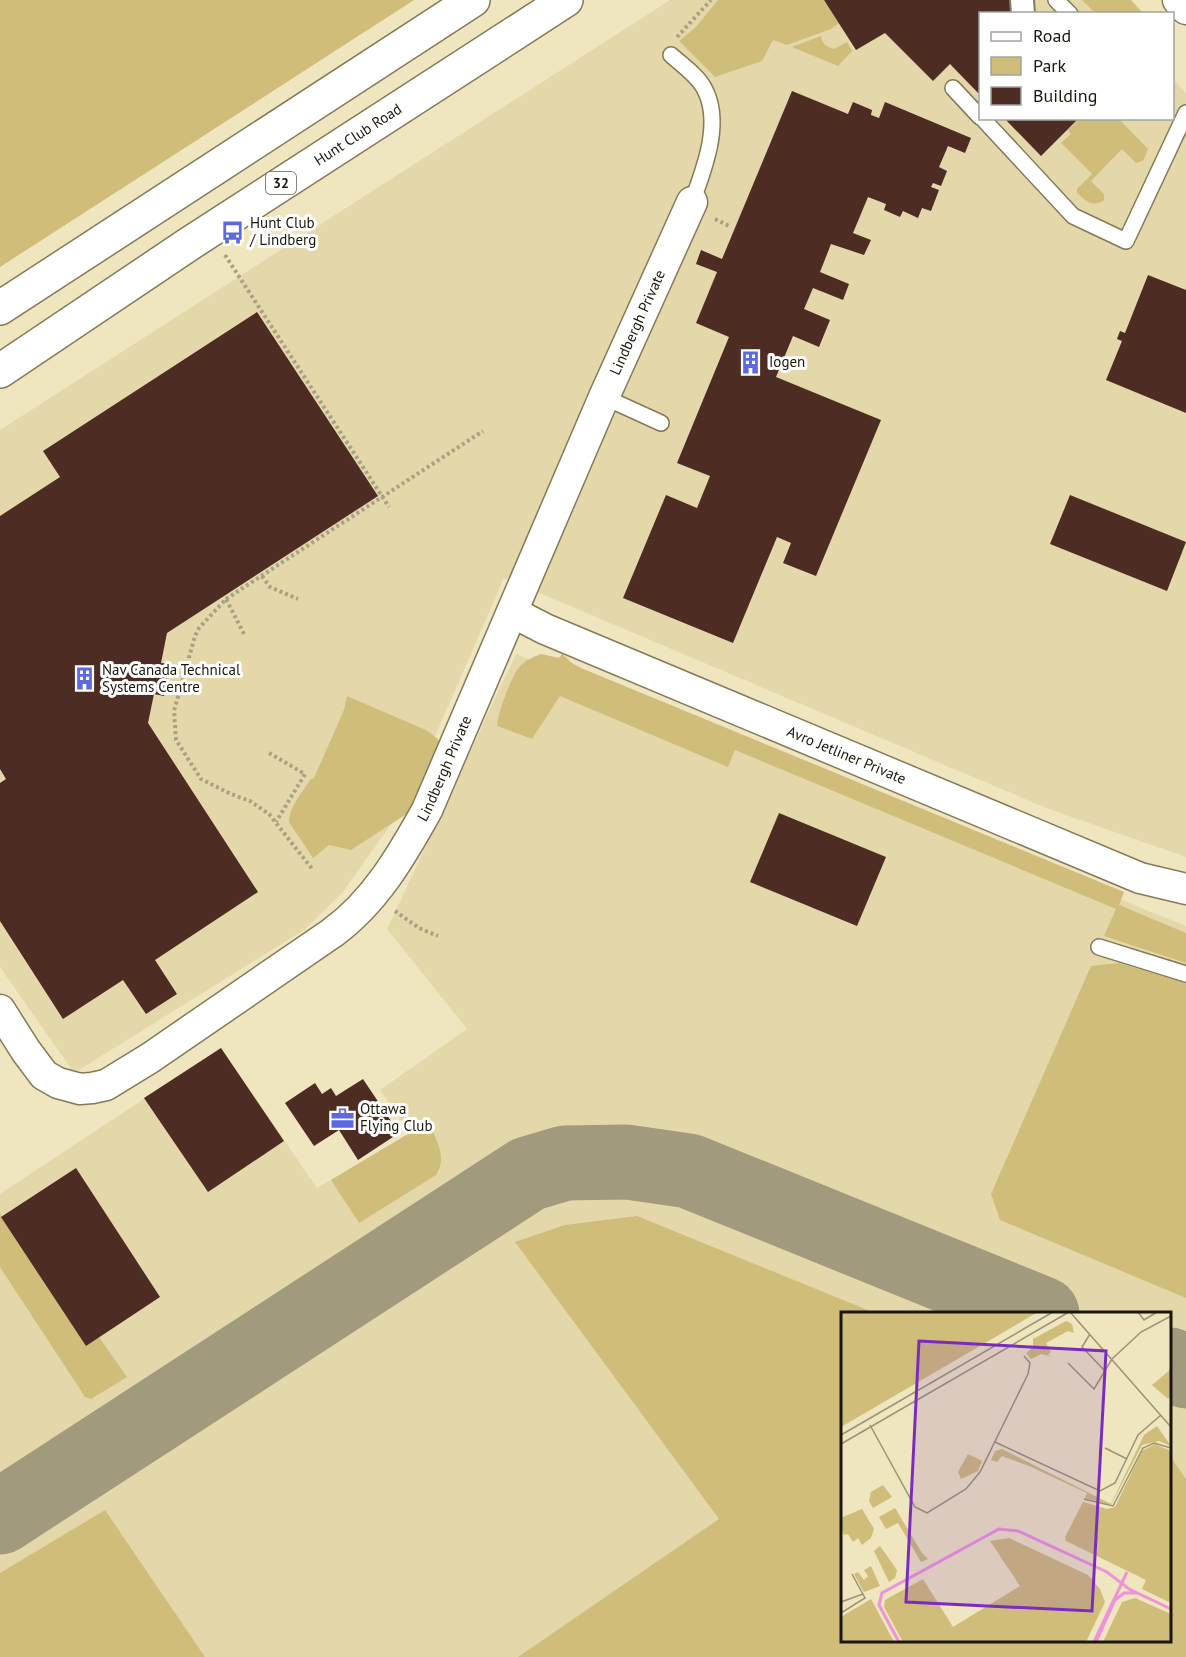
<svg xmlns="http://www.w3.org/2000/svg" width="1186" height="1657" font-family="'PT Sans',sans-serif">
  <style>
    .built { fill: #e4d8ab; fill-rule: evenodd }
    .green { fill: #cfbd79 }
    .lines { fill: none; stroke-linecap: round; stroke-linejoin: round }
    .taxiway { stroke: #a19a7c; stroke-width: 75 }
    .building { fill: #4c2c23 }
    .service-casing { stroke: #847a58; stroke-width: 18 }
    .pedestrian-casing { stroke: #847a58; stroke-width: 26 }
    .minor-casing { stroke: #847a58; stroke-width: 33 }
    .primary-casing { stroke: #847a58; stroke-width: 36 }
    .path { stroke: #a8a183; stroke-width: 4; stroke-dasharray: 3 3; stroke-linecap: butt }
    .service { stroke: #fff; stroke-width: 15 }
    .pedestrian { stroke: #fff; stroke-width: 22 }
    .minor { stroke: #fff; stroke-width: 30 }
    .primary { stroke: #fff; stroke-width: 33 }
    .labels { text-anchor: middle; stroke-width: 6; stroke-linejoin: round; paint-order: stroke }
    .shield { fill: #fff; stroke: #5f5d53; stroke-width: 1.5 }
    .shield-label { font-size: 14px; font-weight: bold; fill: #1a1709 }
    .street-label { font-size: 15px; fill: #1a1709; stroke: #fff }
    .poi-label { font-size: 15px; fill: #1a1709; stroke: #fff; text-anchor: start }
    .inset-river { fill: none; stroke: #ee93db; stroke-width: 3 }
    .inset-road { fill: none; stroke: #9a9376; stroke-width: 1.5 }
    .view { fill: #7b2cbf; fill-opacity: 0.15; stroke: #7b2cbf; stroke-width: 3 }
    .inset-edge { fill: none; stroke: #1a1709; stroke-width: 3 }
  </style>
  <rect width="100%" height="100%" fill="#efe5bf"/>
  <!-- built -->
  <g class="built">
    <path d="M670,0h425l13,13 -128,1v104h192l1,-39 13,14v764l-140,-49 -542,-230 -98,225 -63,89 -39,38 -230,143 -74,-106v-537z"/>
    <path d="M516,654l670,272v731h-1186v-463l221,-146 96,140 93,-55 -30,-43 87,-61 -80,-100zM842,1314h328v326h-328z"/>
  </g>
  <!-- green -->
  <g class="green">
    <path d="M0,0h414l-414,267z"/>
    <path d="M718,0h106l15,23 -8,6 -44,16 -14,-5 -11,21 -47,16 -36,-36 17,-14z"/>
    <path d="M1082,0h49l12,13h-48z"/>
    <path d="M821,36c1,8 6,11 13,13l13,-7 5,9 -14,15 -46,-19z"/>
    <path d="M1079,119h40l29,30 -5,12 -7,2 -14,-14 -31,32 13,13v6c-11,8 -18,1 -27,-7v-4l15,-15 -31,-31 10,-9 -3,-4z"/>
    <path d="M541,654l18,4 3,-4 10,9 9,5 543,224 -5,13 67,28v30l-82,-27 12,-27 -381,-159 -7,17 -168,-71 -28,43 -35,-13c1,-14 14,-49 23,-60 6,-6 13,-9 21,-12z"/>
    <path d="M347,696l79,34 12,9 2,8 -22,57 -10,9 -57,37 -22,-5 -16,13 -24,-36c0,-15 13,-29 21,-42l4,-2 30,-68z"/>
    <path d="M1119,963l67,20v315l-186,-78 -9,-26 100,-228z"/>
    <path d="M428,1122c8,16 20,36 8,53l-77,48 -28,-43z"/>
    <path d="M0,1214l86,131 13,-8 28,40 -36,22 -6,-2 -85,-130z"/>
    <path d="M637,1216l238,97 -33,1v326h328v-184l16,23v178h-668l201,-138 -204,-277 50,-17z"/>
    <path d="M105,1510l100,147h-205v-84z"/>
  </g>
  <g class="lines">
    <!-- taxiway -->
    <g class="taxiway">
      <path d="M1170,1365l16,6"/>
      <path d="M0,1517l528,-343 37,-11 62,-1 62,9 353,143"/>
    </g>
  </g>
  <!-- building -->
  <g class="building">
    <path d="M824,0h202l-12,14h-34v81l-30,-31 -17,17 -48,-48 -29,17z"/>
    <path d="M792,91l56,23 5,-12 19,8 -1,5 8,3 6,-16 86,36 -6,15 -17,-7 -9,21 8,4 -6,15 -8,-3 -2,4 8,3 -8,21 -9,-3 -4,10 -15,-7 -3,6 -16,-7 2,-6 -18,-7 -15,36 18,7 -7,15 -33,-11 -11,28 29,12 -6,16 -30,-12 -9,21 26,11 -11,27 -26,-11 -17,41 105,43 -65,156 -33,-13 8,-20 -14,-6 -44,106 -110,-45 43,-103 31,13 13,-32 -33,-13 52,-126 -33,-14 21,-51 -21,-8 5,-14 21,9z"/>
    <path d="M1004,118h75l-38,38z"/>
    <path d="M1148,275l38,15v123l-80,-33 16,-39 -5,-2 3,-8 5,2z"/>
    <path d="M257,312l121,184 -211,137 -6,30 9,1 -6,32 -10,-2 -6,29 110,169 -103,68 22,34 -31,20 -23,-34 -60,39 -63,-98v-138l6,-4 -6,-10v-253l60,-39 -17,-26z"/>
    <path d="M1070,495l116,47 -19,49 -117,-47z"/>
    <path d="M779,813l107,44 -29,69 -107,-44z"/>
    <path d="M221,1048l63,93 -76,51 -64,-94z"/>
    <path d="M363,1079l36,54 -41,27 -19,-30 -25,16 -29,-43 30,-20 7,11 9,-6 5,8z"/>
    <path d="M76,1168l84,129 -74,49 -85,-129z"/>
  </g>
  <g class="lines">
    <defs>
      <g id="service">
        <path d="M1056,0l14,14"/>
        <path d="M671,55c11,10 26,20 33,33 19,34 0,81 -12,114"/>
        <path d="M953,88l27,29"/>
        <path d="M982,118l91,98 53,25 60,-128"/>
        <path d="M604,397l57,26"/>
        <path d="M1099,947l87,27"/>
      </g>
      <path id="pedestrian" d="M1022,0l1,14"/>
      <g id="minor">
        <path d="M1178,0l8,9"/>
        <path id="s1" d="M512,612l33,17 595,249 46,11"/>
        <path id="s2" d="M0,1010l26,41 18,24 14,8 22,6 12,-1 14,-3 44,-27 182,-125c43,-31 70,-78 95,-123l177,-413 88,-195"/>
      </g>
      <g id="primary">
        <path d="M0,308l473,-308"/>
        <path id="s3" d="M0,371l189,-127 377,-244"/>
      </g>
    </defs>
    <!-- service casing -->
    <use href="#service" class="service-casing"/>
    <!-- pedestrian casing -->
    <use href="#pedestrian" class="pedestrian-casing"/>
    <!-- minor casing -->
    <use href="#minor" class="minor-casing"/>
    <!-- primary casing -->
    <use href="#primary" class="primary-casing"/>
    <!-- path -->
    <g class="path">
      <path d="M677,37l34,-37"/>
      <path d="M715,219l14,7"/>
      <path d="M225,255l164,252"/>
      <path d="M262,576l8,11 28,12"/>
      <path d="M226,599l257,-168"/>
      <path d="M244,634l-18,-35 -27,29 -4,8 -21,75 2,29 25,39 30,15 19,7 19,13 44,56"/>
      <path d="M269,753l36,21 -29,48"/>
      <path d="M395,911l24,17 19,8"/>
    </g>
    <!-- service -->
    <use href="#service" class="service"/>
    <!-- pedestrian -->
    <use href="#pedestrian" class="pedestrian"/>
    <!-- minor -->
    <use href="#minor" class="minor"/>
    <!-- primary -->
    <use href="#primary" class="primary"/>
  </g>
  <!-- icons -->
  <defs>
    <symbol id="bus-bare" viewBox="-9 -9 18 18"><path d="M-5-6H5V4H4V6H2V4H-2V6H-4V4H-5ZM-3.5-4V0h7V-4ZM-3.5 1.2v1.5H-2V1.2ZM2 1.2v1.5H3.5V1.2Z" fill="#5d69e0" stroke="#fff" stroke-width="2.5" paint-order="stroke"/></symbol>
    <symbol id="building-bare" viewBox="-9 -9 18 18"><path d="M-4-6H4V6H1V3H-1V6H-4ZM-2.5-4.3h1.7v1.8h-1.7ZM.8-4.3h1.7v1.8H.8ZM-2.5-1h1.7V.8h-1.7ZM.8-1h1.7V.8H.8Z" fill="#5d69e0" stroke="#fff" stroke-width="2.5" paint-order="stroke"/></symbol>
    <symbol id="office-bare" viewBox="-9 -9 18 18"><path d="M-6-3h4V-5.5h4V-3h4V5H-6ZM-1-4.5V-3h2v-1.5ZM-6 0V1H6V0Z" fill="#5d69e0" stroke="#fff" stroke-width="2.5" paint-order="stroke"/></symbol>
  </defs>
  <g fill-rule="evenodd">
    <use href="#bus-bare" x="216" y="216" width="33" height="33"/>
    <use href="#building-bare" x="734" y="346" width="33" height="33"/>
    <use href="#building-bare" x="68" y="662" width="33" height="33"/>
    <use href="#office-bare" x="326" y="1102" width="33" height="33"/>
  </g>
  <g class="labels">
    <!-- shield labels -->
    <rect class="shield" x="266" y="172" width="30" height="22" rx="4.5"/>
    <g class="shield-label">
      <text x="281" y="188">32</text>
    </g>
    <!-- street labels -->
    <g class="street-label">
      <text dy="5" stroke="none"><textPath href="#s3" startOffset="429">Hunt Club Road</textPath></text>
      <text dy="5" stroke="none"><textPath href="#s2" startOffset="1104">Lindbergh Private</textPath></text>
      <text dy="5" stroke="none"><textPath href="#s1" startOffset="364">Avro Jetliner Private</textPath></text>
      <text dy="5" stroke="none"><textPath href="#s2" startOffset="618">Lindbergh Private</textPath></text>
    </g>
    <!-- poi labels -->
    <g class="poi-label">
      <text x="250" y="228">Hunt Club<tspan x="250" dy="17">/ Lindberg</tspan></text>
      <text x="769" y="367">Iogen</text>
      <text x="102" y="675">Nav Canada Technical<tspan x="102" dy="17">Systems Centre</tspan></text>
      <text x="360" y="1114">Ottawa<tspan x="360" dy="17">Flying Club</tspan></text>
    </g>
  </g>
  <!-- overview -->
  <g transform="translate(841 1312)">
    <rect width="330" height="330" fill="#efe5bf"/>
    <path d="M0,0h197l-197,115zM225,9l6,3 2,9 -6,-2 -22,12 5,9 -3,3 5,2 -12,-3 -10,5 -5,-6 7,-6v-8zM330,57v29h-4l-15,-13zM316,114l14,20 -12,-5 -17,4 -31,60 -26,-7 2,-5 -58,-27 -27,-10 -5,6 -6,-2 4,-9 7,-2 109,55 33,-69zM314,132l16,7v152l-29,-14 4,-9 -80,-39 -1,-4 18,-35 24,7 8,-2 27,-56zM127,142l14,7 -4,10 -17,8 -3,-7zM42,173l9,12 -19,11 -4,-7 2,-9zM54,196l27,45 6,6 -7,3 -23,-39 -12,6 -7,-12zM21,197l12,20 -3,9 -9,7 -4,-7 -5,4 -5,-8 -4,1 -3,-9 2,-9zM168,226l79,37 12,14 5,13 -19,40h-183l-19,-35 1,-7 38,-21 30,48 67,-41 -30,-45zM39,234l17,24 -2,8 -6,4 -15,-31zM30,254l9,20 -16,6 -10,-18 4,-2 6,8 4,-4 -4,-6zM294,286l36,16v28h-68l19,-40zM30,287l23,43h-53v-25z" fill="#cfbd79"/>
    <path class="inset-river" d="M58,330l-20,-37 3,-12 117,-64 19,2 89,41 22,17 42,20M253,330l33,-70M255,330l19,-42 9,-7h13"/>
    <path class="inset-road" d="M229,0l101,115M297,0l6,8 13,-8M249,22l-8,13 22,23M227,51l26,26 18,-30 29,-27 30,-16M29,113l45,82 12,6 39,-24 14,-17 48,-98 2,-11 -6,-7M0,123l212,-123M154,130l105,49 15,-8 23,-48 23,-20M0,132l228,-132M264,136l22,11M243,187l29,7 30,-58 11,-5 17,5M0,290l22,-8M0,301l24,-15 -13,-24"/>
    <path class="view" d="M78,29l187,10 -14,260 -186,-9z"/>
    <rect width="330" height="330" class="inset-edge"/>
  </g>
  <!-- legend -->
  <rect x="979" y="12" width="195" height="108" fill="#ffffff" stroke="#a3a29d" stroke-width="1.5"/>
  <rect x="991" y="32" width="30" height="9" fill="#ffffff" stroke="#a3a29d" stroke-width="1.5"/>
  <text x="1033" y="42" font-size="18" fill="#1a1709">Road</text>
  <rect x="991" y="57" width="30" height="18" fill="#cfbd79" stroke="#a3a29d" stroke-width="1.5"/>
  <text x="1033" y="72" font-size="18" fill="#1a1709">Park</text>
  <rect x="991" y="87" width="30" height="18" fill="#4c2c23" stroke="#a3a29d" stroke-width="1.5"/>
  <text x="1033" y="102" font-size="18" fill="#1a1709">Building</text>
</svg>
